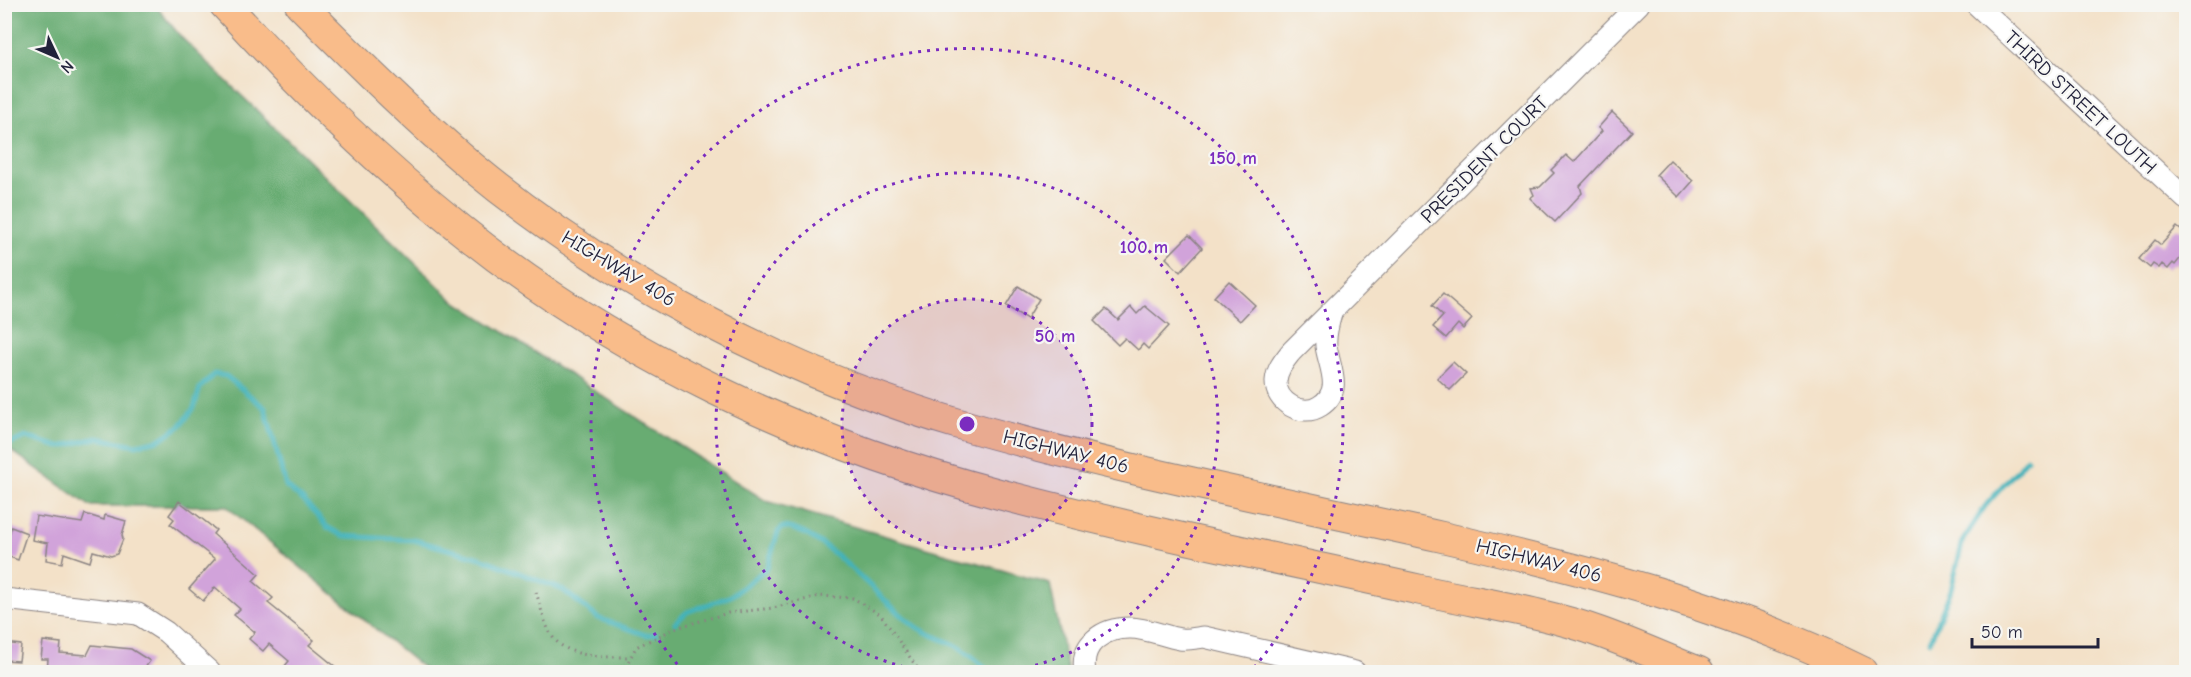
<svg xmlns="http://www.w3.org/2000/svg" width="2191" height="677" font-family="'Comic Neue',sans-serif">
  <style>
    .forest { fill: #67ac72; stroke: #446756; stroke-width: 1.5 }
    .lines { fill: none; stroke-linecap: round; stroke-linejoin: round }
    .stream { stroke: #42b2ba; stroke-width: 5 }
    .building { fill: #d1a3da }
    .minor-casing { stroke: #8a8282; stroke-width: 23 }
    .highway-casing { stroke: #8a8282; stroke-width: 32 }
    .path { stroke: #8a8282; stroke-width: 3; stroke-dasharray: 1.5 4.5; stroke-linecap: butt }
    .minor { stroke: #fff; stroke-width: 21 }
    .highway { stroke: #f9bc8a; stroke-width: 30 }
    .ring { fill: none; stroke: #7b2cbf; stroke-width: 3; stroke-dasharray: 3 6 }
    .labels { text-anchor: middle; stroke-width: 4.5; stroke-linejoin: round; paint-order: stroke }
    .street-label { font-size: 20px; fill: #22223b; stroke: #f6f6f2 }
    .centre { fill: #7b2cbf; stroke: #f6f6f2; stroke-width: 3 }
    .ring-label { font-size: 18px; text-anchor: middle; font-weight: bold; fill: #7b2cbf; stroke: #f6f6f2; stroke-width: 4.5; stroke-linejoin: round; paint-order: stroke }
  </style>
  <rect width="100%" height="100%" fill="#f6f6f2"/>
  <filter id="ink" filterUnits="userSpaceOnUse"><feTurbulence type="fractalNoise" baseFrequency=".0167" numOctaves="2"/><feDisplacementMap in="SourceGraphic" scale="12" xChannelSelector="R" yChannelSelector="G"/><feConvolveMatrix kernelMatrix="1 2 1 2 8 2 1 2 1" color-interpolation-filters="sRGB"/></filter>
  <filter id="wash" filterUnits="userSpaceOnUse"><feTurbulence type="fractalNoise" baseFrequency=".008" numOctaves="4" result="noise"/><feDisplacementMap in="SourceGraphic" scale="24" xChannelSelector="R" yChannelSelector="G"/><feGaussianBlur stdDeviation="1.35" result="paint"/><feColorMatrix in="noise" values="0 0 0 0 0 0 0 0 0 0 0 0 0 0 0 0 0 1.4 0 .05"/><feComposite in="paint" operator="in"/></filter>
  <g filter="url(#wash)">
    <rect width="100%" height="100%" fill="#f3e1c8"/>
    <!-- forest -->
    <path class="forest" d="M5,5h150l26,32 271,262 314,202 284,83 18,88h-640l-202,-166h-136l-85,-60z"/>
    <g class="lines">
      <!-- stream -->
      <g class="stream">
        <path d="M4,446l22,-9 33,10 38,-9 39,7 23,-5 21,-14 14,-18 6,-20 14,-14 12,2 39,32 21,78 18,15 23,26 16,9 71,4 67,18 82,32 35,28 48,17 10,-1"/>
        <path d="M675,623l12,-11 44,-16 36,-28 11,-36 5,-5c43,4 94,72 131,98 13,10 27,13 41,20 11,5 20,15 30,22l1,5"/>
        <path d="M1930,641l21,-51 12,-50 23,-35 41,-46"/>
      </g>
    </g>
    <g id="blocks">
      <!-- building -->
      <g class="building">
        <path d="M1612,112l20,19 -52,55 2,7 -27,29 -25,-24 4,-3 -3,-7 9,-1 14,-14 -3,-3 15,-15 8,7 28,-31 -4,-3z"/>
        <path d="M1670,160l23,21 -14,16 -23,-22z"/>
        <path d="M2177,227l10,8v15l-12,15 -2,-2 -5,6 -6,-5 -3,4 -6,-4 -3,4 -11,-9 16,-19 6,5z"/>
        <path d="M1189,235l13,13 -22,24 -14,-14z"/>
        <path d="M1229,281l26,24 -15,16 -26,-24z"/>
        <path d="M1018,286l21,13 -12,20 -21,-13z"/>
        <path d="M1443,294l29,25 -9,10 -5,-5 -12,14 -13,-11 10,-11 -11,-10z"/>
        <path d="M1145,306l24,20 -21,23 -5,-5 -5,6 -13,-12 -7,7 -24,-24 12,-12 12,11 13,-13 6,7z"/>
        <path d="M1453,362l13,12 -16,16 -13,-12z"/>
        <path d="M179,501l37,29 -3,4 46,40 -6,7 20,17 -5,5 46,37 -5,5 33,27h-62l9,-11 -20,-17 -6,7 -14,-12 6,-7 -21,-17 6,-6 -25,-22 -12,14 -14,-12 26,-30 -45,-35 4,-5 -5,-4z"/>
        <path d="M85,514l19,6 1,-5 21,6 -4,14 1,4 -6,15 -6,2 -18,-5 -3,11 -26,-9 -2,10 -16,-3 2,-17 -16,-3 4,-24 46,7z"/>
        <path d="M11,527l16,6 -9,27 -14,-5v-25l6,2z"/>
        <path d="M43,641l18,2 -1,10 27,2 5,-10 39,4 19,12 -8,11h-95l1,-13h-7z"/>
        <path d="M4,643l17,2 -2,16 -15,-1z"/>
      </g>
    </g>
  </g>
  <g filter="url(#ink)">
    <use href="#blocks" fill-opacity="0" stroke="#8a8282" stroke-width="1.5"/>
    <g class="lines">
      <defs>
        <g id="minor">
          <path d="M1976,4l210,195"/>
          <path d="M1331,314c-3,10 -6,21 -5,32 3,21 18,45 -6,60 -18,12 -45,-4 -44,-25 1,-12 8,-20 15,-29l348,-348"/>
          <path d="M4,599l134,15 28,18 44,40"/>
          <path d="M1085,672c-5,-28 17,-44 45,-44 16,0 34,8 50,11 8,1 16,-1 24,-2l151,35"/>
        </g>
        <g id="highway">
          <path d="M224,4c73,80 151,156 235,224 157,127 346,215 540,266 140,37 282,65 422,96 57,13 124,22 178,42 34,12 67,27 100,40"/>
          <path d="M300,4c55,56 111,111 171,162 137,114 317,208 488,258 159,46 322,77 483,113 145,33 287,69 421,135"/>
        </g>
      </defs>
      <!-- minor casing -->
      <use href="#minor" class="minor-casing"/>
      <!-- highway casing -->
      <use href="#highway" class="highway-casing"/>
      <!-- path -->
      <g class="path">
        <path d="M536,592c4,13 8,29 14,41 15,26 54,24 80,24"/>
        <path d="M399,672l5,-5 8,5"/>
        <path d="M623,672l13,-25 40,-19 52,-15 45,-5 46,-12 34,2 28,17 39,57"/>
      </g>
      <!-- minor -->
      <use href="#minor" class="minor"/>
      <!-- highway -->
      <use href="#highway" class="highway"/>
    </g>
  </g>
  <!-- distance rings -->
  <circle cx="967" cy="424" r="125" fill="#7b2cbf" fill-opacity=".12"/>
  <g class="ring">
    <circle cx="967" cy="424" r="125"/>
    <path d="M930 672A251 251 0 1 1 1004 672"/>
    <path d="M683 671A376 376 0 1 1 1251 671"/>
  </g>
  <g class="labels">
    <!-- street labels -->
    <g class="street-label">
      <text transform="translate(2081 102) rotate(43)" y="7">THIRD STREET LOUTH</text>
      <text transform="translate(1484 159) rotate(-45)" y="7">PRESIDENT COURT</text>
      <text transform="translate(619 268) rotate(31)" y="7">HIGHWAY 406</text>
      <text transform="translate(1066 451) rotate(14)" y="7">HIGHWAY 406</text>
      <text transform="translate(1539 560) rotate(14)" y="7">HIGHWAY 406</text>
    </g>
  </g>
  <circle cx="967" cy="424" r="9" class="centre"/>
  <g class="ring-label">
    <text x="1233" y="164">150 m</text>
    <text x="1144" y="253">100 m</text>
    <text x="1055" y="342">50 m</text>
  </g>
  <!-- margin -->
  <rect width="2191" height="677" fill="none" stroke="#f6f6f2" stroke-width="24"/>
  <!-- north arrow -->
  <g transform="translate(57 57) rotate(134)" stroke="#f6f6f2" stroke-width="4.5" paint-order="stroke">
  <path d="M0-4.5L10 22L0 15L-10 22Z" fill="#22223b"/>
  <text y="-9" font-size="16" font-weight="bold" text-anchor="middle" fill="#22223b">N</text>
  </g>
  <!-- scale -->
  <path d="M1972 638v9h126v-9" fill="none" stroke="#22223b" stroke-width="3"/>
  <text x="1981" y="638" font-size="18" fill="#22223b" stroke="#f6f6f2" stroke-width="4.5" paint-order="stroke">50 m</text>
</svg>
